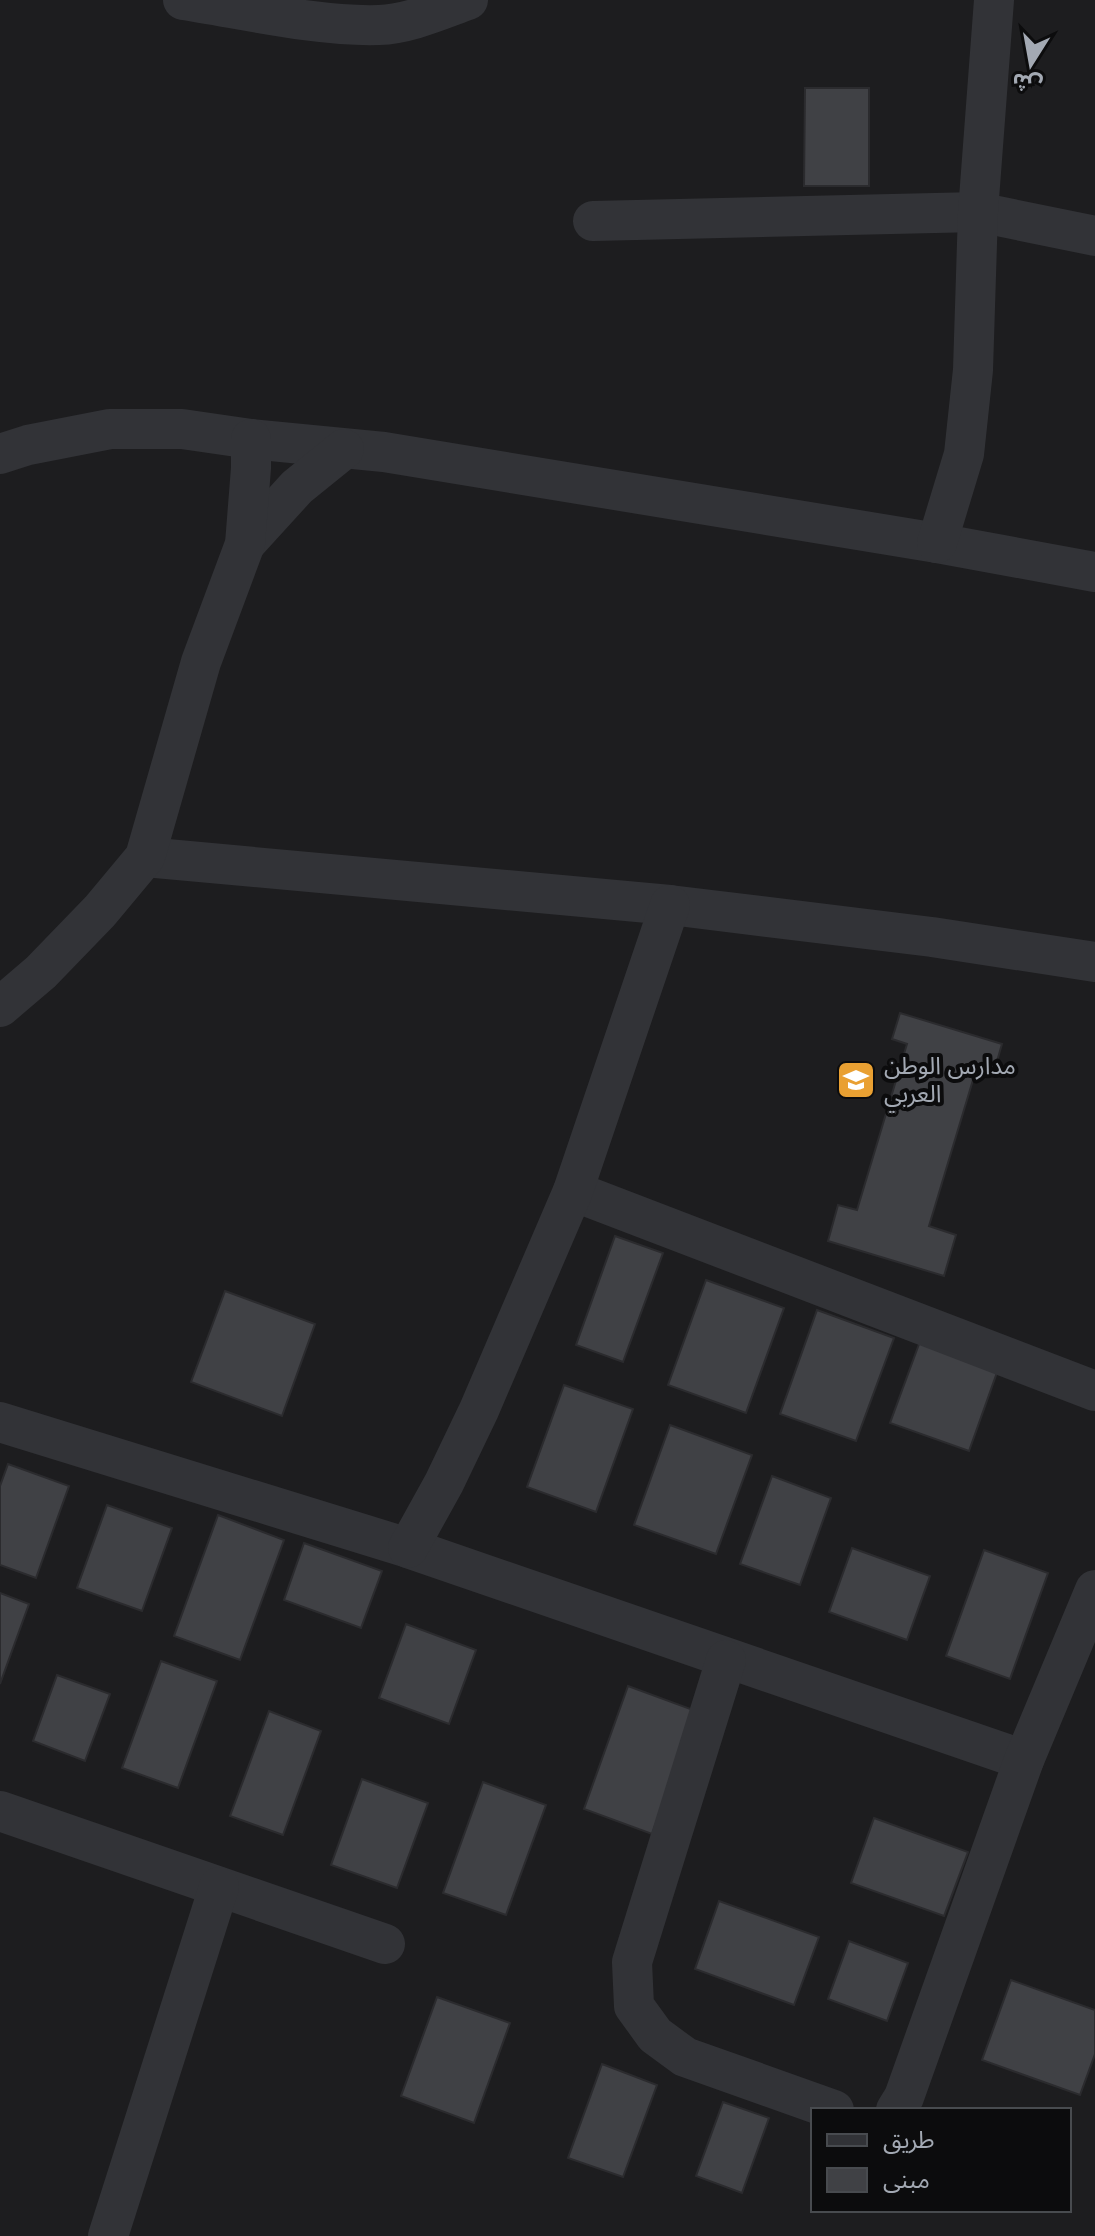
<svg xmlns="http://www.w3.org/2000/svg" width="1095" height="2236" font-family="Quicksand,'Noto Sans Arabic',sans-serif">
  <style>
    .built { fill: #1d1d1f; fill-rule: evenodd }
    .building { fill: #404145; stroke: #2b2b2e; stroke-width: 2 }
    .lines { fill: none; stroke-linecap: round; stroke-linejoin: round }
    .minor { stroke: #323337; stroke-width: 40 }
    .labels { text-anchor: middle; stroke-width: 8; stroke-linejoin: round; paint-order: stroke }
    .poi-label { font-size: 24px; fill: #a3a9b3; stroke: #0c0c0d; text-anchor: start }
  </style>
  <rect width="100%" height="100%" fill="#111112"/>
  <!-- built -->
  <path class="built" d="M0,0h1095v2236h-1095zM813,2110h256v100h-256z"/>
  <!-- building -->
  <g class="building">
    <path d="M805,88h64v98h-65z"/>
    <path d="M900,1013l102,31 -9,31 -17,-5 -47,156 27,9 -12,41 -116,-35 10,-36 19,5 50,-166 -15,-5z"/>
    <path d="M615,1236l48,17 -40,109 -47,-17z"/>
    <path d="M706,1280l78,28 -38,105 -78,-28z"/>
    <path d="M225,1291l90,33 -33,92 -91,-34z"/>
    <path d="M817,1310l77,28 -38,103 -76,-27z"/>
    <path d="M922,1336l78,28 -31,87 -79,-28z"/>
    <path d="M564,1385l69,24 -37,103 -69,-25z"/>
    <path d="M670,1425l82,30 -36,99 -82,-29z"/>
    <path d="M8,1464l61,22 -33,92 -36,-13v-79z"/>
    <path d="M772,1476l59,22 -31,87 -60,-21z"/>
    <path d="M107,1505l65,23 -30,83 -65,-23z"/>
    <path d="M218,1515l66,25 -44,120 -66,-24z"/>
    <path d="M304,1543l78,28 -21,57 -77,-28z"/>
    <path d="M852,1548l78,28 -23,64 -78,-28z"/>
    <path d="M984,1550l64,23 -38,106 -64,-23z"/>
    <path d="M0,1593l29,11 -29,80z"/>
    <path d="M406,1624l70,26 -27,74 -70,-26z"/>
    <path d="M161,1661l56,20 -39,107 -56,-20z"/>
    <path d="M57,1675l53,19 -25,67 -52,-20z"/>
    <path d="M628,1686l68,25 -44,123 -68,-25z"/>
    <path d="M269,1711l52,20 -38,104 -53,-19z"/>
    <path d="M362,1779l66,24 -31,85 -66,-23z"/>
    <path d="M483,1782l63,23 -40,110 -63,-22z"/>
    <path d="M874,1818l94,34 -24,64 -93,-33z"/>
    <path d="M719,1901l100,36 -25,68 -99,-36z"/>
    <path d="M849,1941l59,22 -21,58 -59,-22z"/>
    <path d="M1011,1980l84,30v44l-15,41 -98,-35z"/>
    <path d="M437,1997l73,26 -36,100 -73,-27z"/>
    <path d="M602,2064l55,21 -34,92 -55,-19z"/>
    <path d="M723,2102l46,16 -27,75 -46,-17z"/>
  </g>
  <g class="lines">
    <!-- minor -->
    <g class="minor">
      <path d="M183,0c59,9 137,27 196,25 30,-1 61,-15 89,-25"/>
      <path d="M593,221l385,-9 117,24"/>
      <path d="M0,454l28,-9 82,-16h72l69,10 133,13 553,91 158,29"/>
      <path d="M937,543l27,-89 9,-84 5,-158 16,-212"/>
      <path d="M245,544l52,-57 47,-38"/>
      <path d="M145,857l525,48 262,32 163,25"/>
      <path d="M0,1007l41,-35 59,-61 45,-54 56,-195 44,-118 6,-76v-29"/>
      <path d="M573,1191l522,200"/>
      <path d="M0,1422l408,126 616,212"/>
      <path d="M408,1548l36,-65 35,-73 94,-219 97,-286"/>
      <path d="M726,1660l-94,302 2,44 21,29 30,22 149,53"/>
      <path d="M0,1811l385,133"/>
      <path d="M896,2110l8,-13 120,-337 71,-170"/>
      <path d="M108,2236l111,-349"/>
    </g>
  </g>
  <!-- icons -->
  <defs>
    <symbol id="school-square" viewBox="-11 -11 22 22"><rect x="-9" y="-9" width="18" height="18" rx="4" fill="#e9a032" stroke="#0c0c0d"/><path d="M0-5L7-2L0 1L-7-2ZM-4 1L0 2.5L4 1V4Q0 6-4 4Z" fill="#fff"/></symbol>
  </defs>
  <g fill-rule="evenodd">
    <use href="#school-square" x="834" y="1058" width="44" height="44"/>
  </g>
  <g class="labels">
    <!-- poi labels -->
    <g class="poi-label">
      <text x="884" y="1074">مدارس الوطن<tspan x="884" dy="28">العربي</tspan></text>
    </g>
  </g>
  <!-- legend -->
  <rect x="811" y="2108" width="260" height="104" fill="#0c0c0d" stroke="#484b4f" stroke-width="2"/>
  <rect x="827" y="2134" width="40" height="12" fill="#323337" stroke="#484b4f" stroke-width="2"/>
  <text x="883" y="2148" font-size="24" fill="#a3a9b3">طريق</text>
  <rect x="827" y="2168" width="40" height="24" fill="#404145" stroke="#484b4f" stroke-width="2"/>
  <text x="883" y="2188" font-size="24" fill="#a3a9b3">مبنى</text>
  <!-- north arrow -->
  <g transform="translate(1031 64) rotate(191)" stroke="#0c0c0d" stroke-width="6" paint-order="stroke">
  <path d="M0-6L14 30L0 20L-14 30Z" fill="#a3a9b3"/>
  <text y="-12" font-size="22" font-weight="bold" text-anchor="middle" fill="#a3a9b3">ش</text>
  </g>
</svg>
